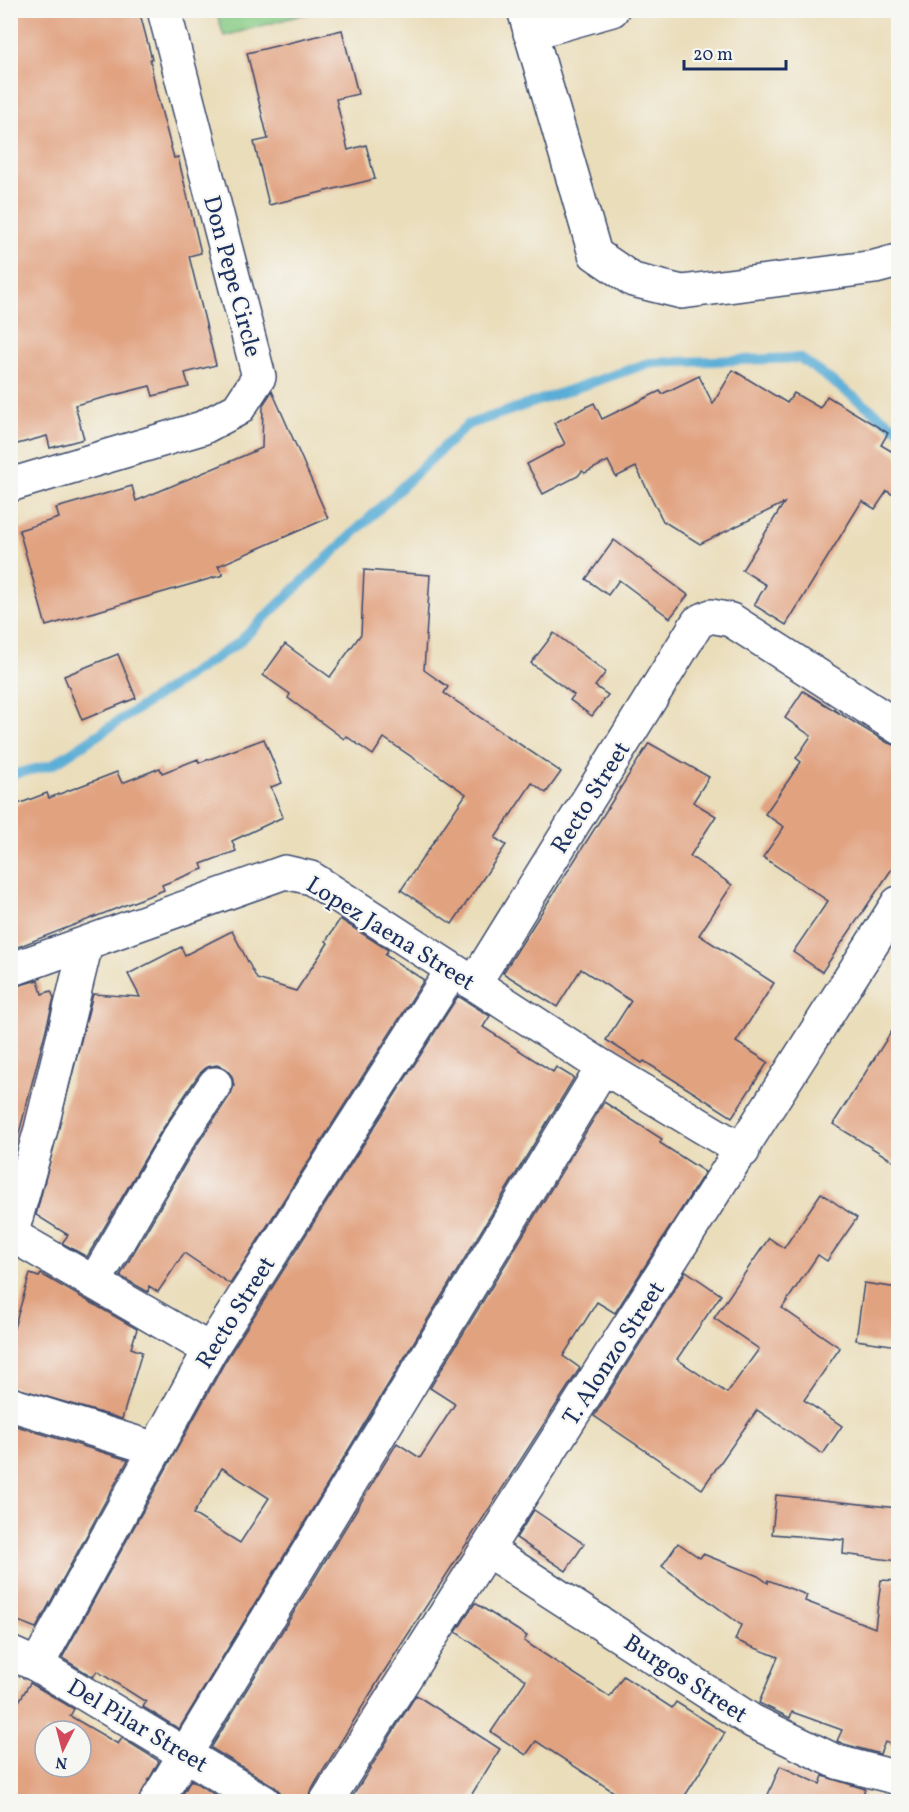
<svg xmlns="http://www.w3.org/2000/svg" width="909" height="1812" font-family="Vollkorn,serif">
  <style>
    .green { fill: #88cc85; stroke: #527e72; stroke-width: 1.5 }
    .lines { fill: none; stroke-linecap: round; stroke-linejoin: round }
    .stream { stroke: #5aadd6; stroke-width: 10 }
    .building { fill: #e1a280; fill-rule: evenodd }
    .street-casing { stroke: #3a496c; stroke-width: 36 }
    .street { stroke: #fff; stroke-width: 33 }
    .labels { text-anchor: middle; stroke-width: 4.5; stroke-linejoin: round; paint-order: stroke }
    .street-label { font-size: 24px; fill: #1b2f5e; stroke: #f6f6f2 }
  </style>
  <rect width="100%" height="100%" fill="#f6f6f2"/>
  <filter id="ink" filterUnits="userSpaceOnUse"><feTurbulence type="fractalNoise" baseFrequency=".0167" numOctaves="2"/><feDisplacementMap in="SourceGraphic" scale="12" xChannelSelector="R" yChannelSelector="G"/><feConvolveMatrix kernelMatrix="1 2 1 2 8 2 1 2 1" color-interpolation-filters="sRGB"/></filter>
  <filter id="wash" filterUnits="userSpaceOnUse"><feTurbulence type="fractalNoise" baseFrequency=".008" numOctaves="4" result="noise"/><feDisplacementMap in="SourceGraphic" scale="24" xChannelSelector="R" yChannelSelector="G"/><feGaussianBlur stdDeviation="1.35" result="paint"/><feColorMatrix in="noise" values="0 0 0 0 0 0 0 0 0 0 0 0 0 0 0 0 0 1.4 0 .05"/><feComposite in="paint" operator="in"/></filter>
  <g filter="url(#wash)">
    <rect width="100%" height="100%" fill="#eaddba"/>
    <!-- green -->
    <path class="green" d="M316,11l-92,25 -8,-25 100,-1z"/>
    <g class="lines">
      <!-- stream -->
      <path class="stream" d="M10,775l42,-10 186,-122 229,-218 182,-62 151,-5 98,71"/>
    </g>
    <g id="blocks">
      <!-- building -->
      <g class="building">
        <path d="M10,10h129l13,49h-2l6,32 18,67 4,-1 23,96 -12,3 27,109 -31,8 4,14 -36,9 -3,-10 -75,19 9,34 -34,9 -3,-12 -37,10z"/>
        <path d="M342,30l16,64 -22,5 12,51 18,-5 9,34 -106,26 -15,-63 14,-3 -21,-86z"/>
        <path d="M733,370l54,33 7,-10 26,15 7,-12 61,37 -7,12 17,10v43l-11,-7 -12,18 -13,-8 -76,124 -32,-20 12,-20 -24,-15 42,-67 -84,41 -37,-23 -27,-54 -20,10 -8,-16 -23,12 -3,-2 -4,5 -35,18 -16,-30 38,-20 -11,-21 40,-20 8,16 58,-28 2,3 37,-18 14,28z"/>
        <path d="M272,391l56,127 -110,48 5,9 -177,51 -27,-96 40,-12 -3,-10 76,-22 4,15 126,-53 1,-43z"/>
        <path d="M614,540l74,55 -18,23 -51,-38 -11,15 -22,-16z"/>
        <path d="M364,570l66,5 -6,95 24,17 -4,6 117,79 -15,21 -14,-10 -37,55 11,7 -54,79 -51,-34 65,-96 -82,-56 -11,17 -27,-19 -2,3 -56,-41 2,-4 -27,-19 22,-31 45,33 31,-43z"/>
        <path d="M554,633l52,39 -11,14 13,9 -16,21 -22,-16 4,-5 -43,-32z"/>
        <path d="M118,654l18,44 -54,22 -18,-44z"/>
        <path d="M803,691l85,52 10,3v114l-76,112 -29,-20 35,-51 -65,-44 21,-30 -19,-13 36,-52 -5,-4 15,-22 -26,-18z"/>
        <path d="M264,739l18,44 -11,4 12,30 -51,24 4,10 -35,13 2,5 -41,16 2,5 -154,60v-143l37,-14 2,5 68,-26 5,11 38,-15 2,5 36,-14 1,4z"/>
        <path d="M649,743l60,34 -16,25 23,14 -26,40 42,29 -33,50 75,48 -38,59 32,20 -36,55 -88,-56 -2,2 -36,-23 25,-39 -50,-32 -24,38 -54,-34z"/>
        <path d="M340,919l48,31 -3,5 39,25 -194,304 -46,-31 -26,39 -9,-6 -1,6 -28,-16 72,-124 39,-58 3,-8 -2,-10 -6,-7 -9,-4 -10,2 -8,7 -39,59 -73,124 -25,-14 6,-8 -32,-20 57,-221 47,3 -12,-23 53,-27 4,8 47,-24 25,48 39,12 32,-48 -2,-2z"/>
        <path d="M38,980l4,14 9,-3 3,7 -44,170v-180z"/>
        <path d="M458,996l32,20 -7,11 70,45 3,-5 18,11 -395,651 -36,-22 3,-5 -49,-31 -4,6 -31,-19 164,-298zM222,1468l47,30 -29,45 -47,-29z"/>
        <path d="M898,1021v143l-65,-40z"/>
        <path d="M604,1102l58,37 -2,4 45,29 -90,141 -18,-11 -34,54 17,12 -197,305 -73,119 -3,10h-24l-3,-10 -6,-6 -63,-38 186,-305 23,15 35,-54 -25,-16z"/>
        <path d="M821,1193l36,25 -30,43 -9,-6 -36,53 58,40 -36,52 38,26 -19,28 -66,-44 -55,79 -108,-73 92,-145 35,24 -44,64 50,34 32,-44 -45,-31 55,-80 15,10z"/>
        <path d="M30,1274l9,3 2,-3 96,55 -6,19 11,4 -20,67 -112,-33v-45z"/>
        <path d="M864,1283l34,5v58l-42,-6z"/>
        <path d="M10,1424l118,36 -92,168 -26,-10z"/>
        <path d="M776,1495l122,13v53l-55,-7 1,-14 -72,-6z"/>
        <path d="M534,1510l50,34 -18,27 -50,-33z"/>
        <path d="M678,1543l22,15 3,-4 55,22 10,7v-3l39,15 -2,6 70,27 6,-48 17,1v166l-13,-5 -5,12 -36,-10 -7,-3 5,-11 -50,-18 -2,6 -31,-15 19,-46 -43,-17 6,-15 -79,-59z"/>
        <path d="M475,1603l52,33 -3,5 86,56 13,-21 49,32 4,-6 49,31 -44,69h-52l-93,-61 -10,14 -35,-23 35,-52 -70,-48z"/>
        <path d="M30,1683l44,26 -4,7 48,28 4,-6 37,23 -22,41h-127v-86zM45,1731h36v36h-36z"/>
        <path d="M416,1695l84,54 -33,53h-118z"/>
        <path d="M780,1766l40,18 3,-8 42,13 -4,13h-96z"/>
        <path d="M191,1780l36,22h-49z"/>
      </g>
    </g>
  </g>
  <g filter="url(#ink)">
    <use href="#blocks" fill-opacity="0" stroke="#3a496c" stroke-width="1.5"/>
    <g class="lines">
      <defs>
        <g id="street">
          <path d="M524,10l71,244 38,26 49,12 193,-25 23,-6"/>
          <path d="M530,33l82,-23"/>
          <path d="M10,485l192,-57 36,-19 21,-32 -95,-367"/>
          <path d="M10,970l275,-98 26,6 292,189 140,84"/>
          <path d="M474,984l224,-362 13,-6 20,4 167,107"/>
          <path d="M12,1235l198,115"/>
          <path d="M10,1239l31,-110 45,-185"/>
          <path d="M95,1281l81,-139 39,-58"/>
          <path d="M10,1404l146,45"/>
          <path d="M487,1550l265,171 85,41 61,16"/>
          <path d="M10,1653l27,12 227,137"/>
          <path d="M37,1665l173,-315 242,-379"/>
          <path d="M156,1802l447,-735"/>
          <path d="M326,1802l572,-899"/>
        </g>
      </defs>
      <!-- street casing -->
      <use href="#street" class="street-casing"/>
      <!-- street -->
      <use href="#street" class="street"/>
    </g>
  </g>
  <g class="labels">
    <!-- street labels -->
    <g class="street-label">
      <text transform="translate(233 276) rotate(75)" y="8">Don Pepe Circle</text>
      <text transform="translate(590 797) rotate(-58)" y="8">Recto Street</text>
      <text transform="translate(391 933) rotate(32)" y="8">Lopez Jaena Street</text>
      <text transform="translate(235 1312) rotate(-58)" y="8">Recto Street</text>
      <text transform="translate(613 1353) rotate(-57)" y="8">T. Alonzo Street</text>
      <text transform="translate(686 1678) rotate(33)" y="8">Burgos Street</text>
      <text transform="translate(138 1725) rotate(31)" y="8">Del Pilar Street</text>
    </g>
  </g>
  <!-- margin -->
  <rect width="909" height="1812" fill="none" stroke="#f6f6f2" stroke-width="36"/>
  <!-- north arrow -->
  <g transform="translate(63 1749) rotate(186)"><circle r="28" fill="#f6f6f2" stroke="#9ea6b7" stroke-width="1.5"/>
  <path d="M0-4.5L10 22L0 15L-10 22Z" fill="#d1495b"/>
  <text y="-9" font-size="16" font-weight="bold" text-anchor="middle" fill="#1b2f5e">N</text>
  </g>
  <!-- scale -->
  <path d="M684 60v9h102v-9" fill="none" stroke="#1b2f5e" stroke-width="3"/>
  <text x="693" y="60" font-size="18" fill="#1b2f5e" stroke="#f6f6f2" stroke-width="4.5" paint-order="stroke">20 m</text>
</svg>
